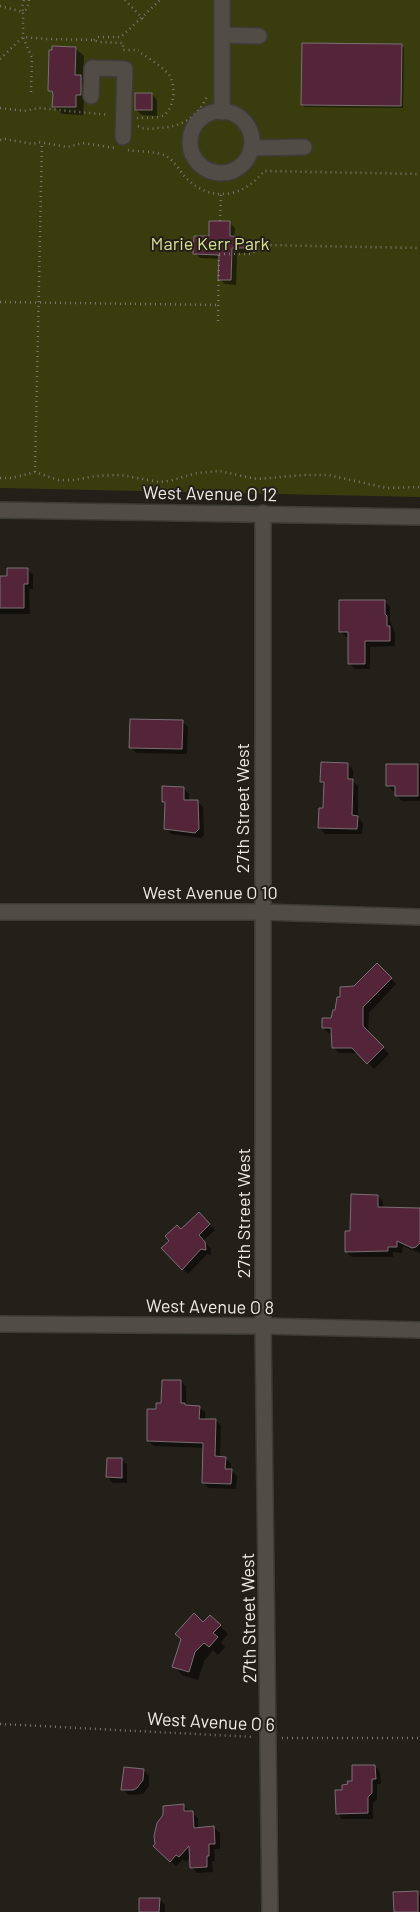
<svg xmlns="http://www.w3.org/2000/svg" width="420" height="1912" font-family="Barlow,sans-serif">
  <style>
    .green { fill: #393d0e }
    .shadow { fill: #0007 }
    .building { fill: #542538; stroke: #797073 }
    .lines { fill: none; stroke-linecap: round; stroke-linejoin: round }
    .minor-casing { stroke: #3e3b37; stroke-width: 18 }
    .path { stroke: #797670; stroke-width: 2.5; stroke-dasharray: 1 4; stroke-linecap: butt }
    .minor { stroke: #514c46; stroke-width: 15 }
    .labels { text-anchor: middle; stroke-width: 4; stroke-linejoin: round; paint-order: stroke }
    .park-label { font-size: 18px; fill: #d8e292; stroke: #231f19 }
    .street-label { font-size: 18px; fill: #efece8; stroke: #231f19 }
  </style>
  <rect width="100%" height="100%" fill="#231f19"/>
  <!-- green -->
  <path class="green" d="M0,0h420v497l-420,-9z"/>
  <!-- shadow -->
  <g class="shadow">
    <path d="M402,46l2,2 -1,60 -99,-1 -2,-3z"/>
    <path d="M75,48l9,8 -1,23 6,6 -1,18 -4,-1 -1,13 -21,-1 -9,-8 1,-12 -5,-4z"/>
    <path d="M152,94l5,6v16l-15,-1 -6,-5z"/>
    <path d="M229,222l6,6 -1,10h10l5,5v10h-12l-1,32 -11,-1 -5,-5 1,-20 -21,-1 -5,-5 15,-16z"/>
    <path d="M27,569l6,6v14h-4l1,25h-30v-37h8z"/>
    <path d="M384,601l6,6v14l5,12v13l-25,1v22h-15l-5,-5 -1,-27h-3l-5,-5z"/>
    <path d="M182,721l6,6 -1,27 -51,-1 -5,-6z"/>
    <path d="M348,764l5,6v11l5,5v31l5,6 -1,11h-37l-5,-6 4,-19 1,-23 -4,-4z"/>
    <path d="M420,765v36h-18l-6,-6v-4h-3l-6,-6v-19z"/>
    <path d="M183,788l6,6v7h8l6,6 1,28 -3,3 -30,-4 -5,-6v-24l-3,-2z"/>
    <path d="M377,965l19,19 -27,29 -1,20 21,21 -15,15 -15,-16h-20l-6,-6v-14h-4l-6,-5 9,-9 9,-21 14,-11z"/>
    <path d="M378,1196l5,6v6l37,1v44l-17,-7 -1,7 -9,-1v5h-41l-6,-5 5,-20z"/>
    <path d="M199,1214l16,16 -12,11 8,8v6l-4,-1 -19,20 -25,-26z"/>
    <path d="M181,1381l5,6v19l13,1 6,5v8h11l5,6 -1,32h5l6,6v6l6,6 -1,13 -27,-1 -6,-5 2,-35 -51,-2 -6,-5 9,-30z"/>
    <path d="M121,1459l6,6v18h-14l-5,-6z"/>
    <path d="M210,1617l18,17 -7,8 4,5 -7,8 -5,-5 -9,11 -6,19 -16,-5 -8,-9z"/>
    <path d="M375,1766l5,6 1,12h-4v15l-4,4v16h-31l-5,-6 6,-22z"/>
    <path d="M143,1770l6,6v10l-6,8 -15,1 -5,-6z"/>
    <path d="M183,1806l15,12v11l16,-1 6,5v16h-6l1,12h-3l1,11 -16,1 -5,-6 -1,-11 -5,6 -3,-3 -7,7 -16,-14z"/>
    <path d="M417,1893l3,2v17h-25z"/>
    <path d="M159,1899l6,6v7h-25z"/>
  </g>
  <!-- building -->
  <g class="building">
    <path d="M302,43l100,1 -1,62 -100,-1z"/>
    <path d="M52,46l24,1 -1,28h6v20h-5v12h-24l1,-13 -1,-3h-4l1,-41h3z"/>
    <rect x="135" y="93" width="17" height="17"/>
    <path d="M209,221h21v15l14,1v11h-12l-1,32h-13l1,-25 -26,-1 1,-18h15z"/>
    <path d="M7,568h21v16h-4v24h-24v-32h7z"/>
    <path d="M339,600h46v14l2,2v10h3v15h-25v23h-17v-32h-9z"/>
    <path d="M130,719l53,1 -1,29 -53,-1z"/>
    <path d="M321,762l27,1v16h5v2l-1,34 6,1 -1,13 -39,-1 1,-20h4l1,-26h-4z"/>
    <path d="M386,764h32v32h-23v-10h-9z"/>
    <path d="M162,786l22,1v13h14l1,29 -4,4 -31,-4 1,-27h-3z"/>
    <path d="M377,963l15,15 -29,29v19l21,21 -17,17 -15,-16h-20l-1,-20h-9v-10h9l2,-8h2l2,-13h3v-10l14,-1z"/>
    <path d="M351,1194l27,1v12l42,1v35l-4,4 -4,1 -15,-7v6h-9v4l-43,1v-21h5z"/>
    <path d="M199,1212l11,12 -11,11 6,7 1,8 -5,-1 -19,21 -21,-22 8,-7 -4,-5 12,-11 4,4z"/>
    <path d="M162,1380h19v23h4v2l15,1 -1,13h17l-1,37 11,1 -1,12h7l-1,15 -29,-1 1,-40 -56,-2v-32h9v-6h5z"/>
    <path d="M107,1458h15v20l-16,-1z"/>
    <path d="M194,1613l9,9 7,-7 11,10 -8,8 5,4 -9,10 -5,-4 -9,9 -6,20 -17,-5 9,-28 -6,-5z"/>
    <path d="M352,1765h23l1,14h-4v14l-4,4v16l-32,1 -1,-24h7v-5l6,-1 -1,-3h5z"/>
    <path d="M124,1767l20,2 -1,11 -6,8 -4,2h-12z"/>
    <path d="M184,1804v7h9l1,17 20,-2 1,18h-6v12h-2v11l-17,1 -1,-22 -10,11 -3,-2 -6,7 -17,-16 2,-2 -1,-8 3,-13 6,-8v-9z"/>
    <path d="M418,1891v21h-24l-1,-20z"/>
    <path d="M139,1898h21l-1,14h-20z"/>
  </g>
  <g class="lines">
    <defs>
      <g id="minor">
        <path d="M222,35l37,1"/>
        <path d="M91,96l1,-28 33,1 -2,68"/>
        <circle cx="221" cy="142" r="31"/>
        <path d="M222,112v-112"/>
        <path d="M251,148l53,-1"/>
        <path d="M0,510l420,7"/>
        <path d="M263,513v813l7,586"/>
        <path d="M0,912h262l158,5"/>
        <path d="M0,1324l263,2 157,4"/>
      </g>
    </defs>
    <!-- minor casing -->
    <use href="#minor" class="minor-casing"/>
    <!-- path -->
    <g class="path">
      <path d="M29,0l-2,9 -4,3v25l9,21 -1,34"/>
      <path d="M125,0l18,19"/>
      <path d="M0,6l23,6 -1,-5 2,-7"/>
      <path d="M94,40l4,-3h23l39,-37"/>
      <path d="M0,59l23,-22 24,2 47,1 4,2 25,1v7h16"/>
      <path d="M0,108l24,3 15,-3 70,7"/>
      <path d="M137,118c8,-1 20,1 27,-3 11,-8 12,-30 5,-40 -8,-10 -21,-17 -31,-24"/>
      <path d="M138,126c6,4 13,3 19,2 24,0 41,-11 50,-32"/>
      <path d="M0,140l5,-1 28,5 6,-2 28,5 16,-4 32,5"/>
      <path d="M128,150c11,2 28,1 38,6 9,5 14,16 21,23 25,24 57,18 77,-8l156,3"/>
      <path d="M220,221l1,-26"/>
      <path d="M219,254h33l10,-9 158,3"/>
      <path d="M0,302l218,3"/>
      <path d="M218,321l1,-79"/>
      <path d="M35,472l7,-329"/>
      <path d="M0,478h12l23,-6 23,8h16l22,-4 25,-1 38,7 10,-1 28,-8 22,-2 38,8 47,-4h24l59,13 33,-1"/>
      <path d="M0,1724l254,13"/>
      <path d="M282,1738h138"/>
    </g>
    <!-- minor -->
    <use href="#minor" class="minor"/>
  </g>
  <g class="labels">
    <!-- park labels -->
    <g class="park-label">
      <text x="210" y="250">Marie Kerr Park</text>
    </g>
    <!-- street labels -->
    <g class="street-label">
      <text transform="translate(210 494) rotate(1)" y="6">West Avenue O 12</text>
      <text transform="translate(243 808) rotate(-90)" y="6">27th Street West</text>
      <text x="210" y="899">West Avenue O 10</text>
      <text transform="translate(244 1213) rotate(-90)" y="6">27th Street West</text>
      <text transform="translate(210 1307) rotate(1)" y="6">West Avenue O 8</text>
      <text transform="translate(249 1618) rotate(-91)" y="6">27th Street West</text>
      <text transform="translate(211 1722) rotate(3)" y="6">West Avenue O 6</text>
    </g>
  </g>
</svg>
